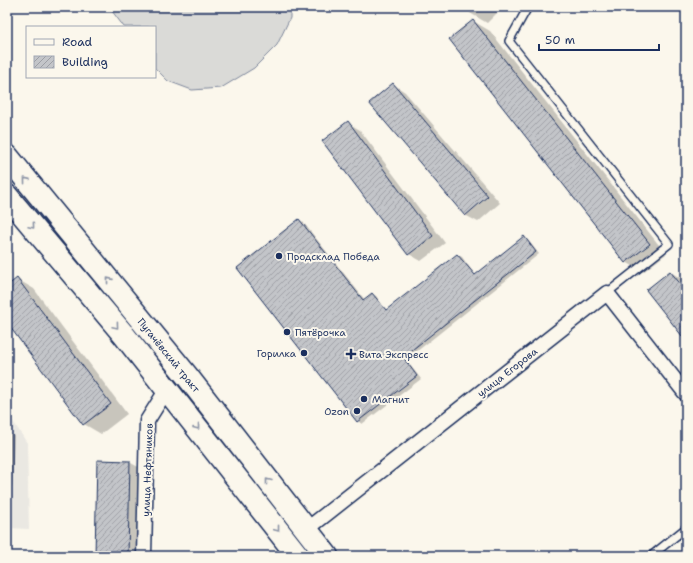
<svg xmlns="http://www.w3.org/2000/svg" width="693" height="563" font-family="'Shantell Sans',sans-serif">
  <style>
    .built { fill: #eae8e2 }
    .pitch { fill: #dadad7; stroke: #7a849a }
    .shadow { fill: #0003 }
    .building { fill: url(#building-hatch); stroke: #1b2f5e }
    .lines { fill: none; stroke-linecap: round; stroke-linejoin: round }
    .lane-casing { stroke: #1b2f5e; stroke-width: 10 }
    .street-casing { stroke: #1b2f5e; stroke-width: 17 }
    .primary-casing { stroke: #1b2f5e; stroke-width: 25 }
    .lane { stroke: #fbf7ec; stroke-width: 7 }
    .street { stroke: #fbf7ec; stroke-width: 14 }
    .primary { stroke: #fbf7ec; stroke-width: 22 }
    .oneway { stroke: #8b93a5 }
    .poi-dot { fill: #1b2f5e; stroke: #fbf7ec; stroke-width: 1.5 }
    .labels { text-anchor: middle; stroke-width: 4; stroke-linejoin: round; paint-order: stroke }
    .poi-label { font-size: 10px; fill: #1b2f5e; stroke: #fbf7ec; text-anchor: start }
    .street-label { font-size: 10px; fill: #1b2f5e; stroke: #fbf7ec }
  </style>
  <defs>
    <pattern id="building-hatch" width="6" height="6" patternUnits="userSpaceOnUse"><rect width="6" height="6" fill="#c3c5c9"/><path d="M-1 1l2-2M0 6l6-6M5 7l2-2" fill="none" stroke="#9ea0a6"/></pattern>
  </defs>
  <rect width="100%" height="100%" fill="#fbf7ec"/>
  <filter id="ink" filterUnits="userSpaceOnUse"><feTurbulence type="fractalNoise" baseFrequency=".025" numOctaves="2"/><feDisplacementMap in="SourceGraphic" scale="8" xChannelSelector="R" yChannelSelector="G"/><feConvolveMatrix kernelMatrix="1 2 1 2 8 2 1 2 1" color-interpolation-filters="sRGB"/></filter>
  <g filter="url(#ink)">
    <!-- built -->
    <path class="built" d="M7,412l20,31 2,86 -22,-1z"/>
    <!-- pitch -->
    <path class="pitch" d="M109,7h181v11l-13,27 -23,23 -33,20 -29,2 -24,-9 -13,-13v-41h-31z"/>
    <!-- shadow -->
    <g class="shadow">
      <path d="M465,7h38l-16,16 -17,-10z"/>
      <path d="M473,21l17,10 176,223 -23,18 -17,-10 -176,-223z"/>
      <path d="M393,84l12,8 95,111 -22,19 -13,-7z"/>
      <path d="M348,123l12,7 85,113 -24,18 -12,-7z"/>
      <path d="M299,220l4,2 62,78 7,-6 4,2 11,15 71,-56 4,2 14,19 48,-38 4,2 11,14 -133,106 15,19 -59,45 -4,-3 -120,-153z"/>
      <path d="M670,272l16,9v58z"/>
      <path d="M17,279l17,10 93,125 -26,20 -17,-10 -77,-102v-35z"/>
      <path d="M7,432l7,4 -2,50h-5z"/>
      <path d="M129,462l13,7 -2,87h-44z"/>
      <path d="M686,551v5h-6z"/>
    </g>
    <!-- building -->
    <g class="building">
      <path d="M473,20l177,224 -25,19 -176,-224z"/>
      <path d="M393,83l95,113 -23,20 -96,-113z"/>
      <path d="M348,121l85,115 -25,19 -86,-114z"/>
      <path d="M299,219l64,81 9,-7 14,17 71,-56 18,21 49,-39 12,16 -133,105 14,19 -60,46 -120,-154z"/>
      <path d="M670,271l16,20v50l-40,-51z"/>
      <path d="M17,278l94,126 -28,21 -76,-102v-37z"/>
      <path d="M97,460l33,1 -2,95h-33z"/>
    </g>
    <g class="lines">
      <defs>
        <g id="lane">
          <path d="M528,7l-19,34 160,203 -62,49"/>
          <path d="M651,556l35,-28"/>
        </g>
        <g id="street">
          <path d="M306,530l301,-237 79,101"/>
          <path d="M144,556l3,-135 20,-32"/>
        </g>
        <g id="primary">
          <path d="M7,156l180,220 140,180"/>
          <path d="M7,196l117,139 174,221"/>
        </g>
      </defs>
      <!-- lane casing -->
      <use href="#lane" class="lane-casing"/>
      <!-- street casing -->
      <use href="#street" class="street-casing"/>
      <!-- primary casing -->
      <use href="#primary" class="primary-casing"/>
      <!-- lane -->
      <use href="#lane" class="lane"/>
      <!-- street -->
      <use href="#street" class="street"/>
      <!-- primary -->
      <use href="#primary" class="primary"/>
    </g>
    <!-- one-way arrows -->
    <defs><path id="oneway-chevron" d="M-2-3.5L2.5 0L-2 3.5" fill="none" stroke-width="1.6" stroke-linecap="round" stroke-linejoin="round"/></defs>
    <g class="oneway">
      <use href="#oneway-chevron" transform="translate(26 180) rotate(-129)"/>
      <use href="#oneway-chevron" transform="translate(32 226) rotate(50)"/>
      <use href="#oneway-chevron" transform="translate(109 280) rotate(-129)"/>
      <use href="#oneway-chevron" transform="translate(116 326) rotate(50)"/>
      <use href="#oneway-chevron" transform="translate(197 427) rotate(52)"/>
      <use href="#oneway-chevron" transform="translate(268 481) rotate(-128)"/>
      <use href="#oneway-chevron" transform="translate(277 529) rotate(52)"/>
    </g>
  </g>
  <!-- markers -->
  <g class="poi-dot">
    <circle cx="279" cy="256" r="4"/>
    <circle cx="287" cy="332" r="4"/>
    <circle cx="304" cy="353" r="4"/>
    <path d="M349 348h4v4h4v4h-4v4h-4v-4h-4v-4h4z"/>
    <circle cx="364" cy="399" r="4"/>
    <circle cx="357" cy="411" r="4"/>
  </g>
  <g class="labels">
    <!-- poi labels -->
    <g class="poi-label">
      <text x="287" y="260">Продсклад Победа</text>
      <text x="295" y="336">Пятёрочка</text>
      <text x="296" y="357" text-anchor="end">Горилка</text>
      <text x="359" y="358">Вита Экспресс</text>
      <text x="372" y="403">Магнит</text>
      <text x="349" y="415" text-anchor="end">Ozon</text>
    </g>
    <!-- street labels -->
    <g class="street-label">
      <text transform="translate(169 355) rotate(51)" y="4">Пугачёвский тракт</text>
      <text transform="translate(507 372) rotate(-38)" y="4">улица Егорова</text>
      <text transform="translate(147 470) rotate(-88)" y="4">улица Нефтяников</text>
    </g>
  </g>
  <!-- margin -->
  <rect width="693" height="563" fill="none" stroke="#fbf7ec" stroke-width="24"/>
  <rect x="12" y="12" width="669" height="539" fill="none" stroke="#1b2f5e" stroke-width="1.5" filter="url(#ink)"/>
  <!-- legend -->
  <rect x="26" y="26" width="130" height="52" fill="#fbf7ec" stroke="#a1a7b3"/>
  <rect x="34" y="39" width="20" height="6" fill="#fbf7ec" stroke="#a1a7b3"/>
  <text x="62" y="46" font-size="12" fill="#1b2f5e">Road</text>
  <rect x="34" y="56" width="20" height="12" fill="url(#building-hatch)" stroke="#a1a7b3"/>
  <text x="62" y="66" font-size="12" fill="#1b2f5e">Building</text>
  <!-- scale -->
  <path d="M539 44v6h120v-6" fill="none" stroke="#1b2f5e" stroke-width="2"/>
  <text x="545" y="44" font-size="12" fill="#1b2f5e" stroke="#fbf7ec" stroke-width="3" paint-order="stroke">50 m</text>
</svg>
